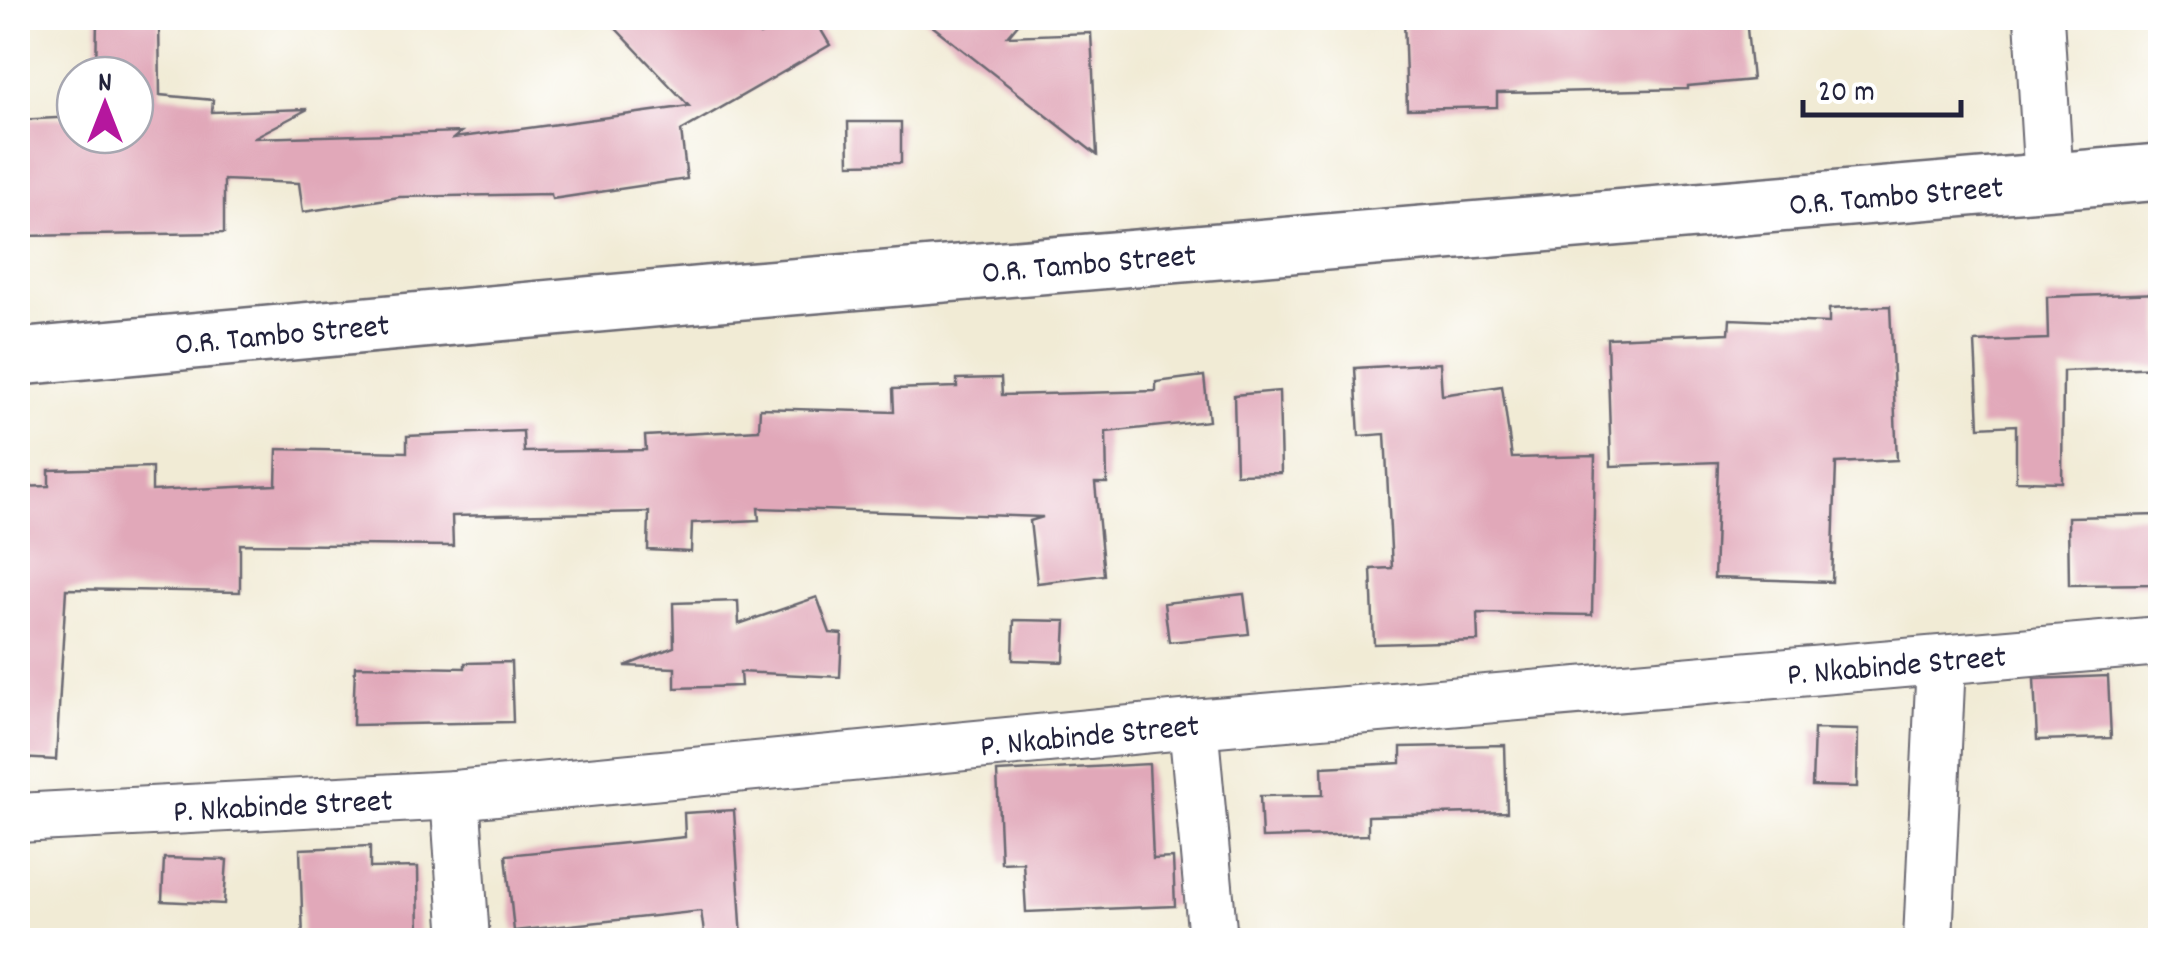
<svg xmlns="http://www.w3.org/2000/svg" width="2178" height="958" font-family="Dekko,sans-serif">
  <style>
    .building { fill: #e1a8b9 }
    .lines { fill: none; stroke-linecap: round; stroke-linejoin: round }
    .street-casing { stroke: #6a6871; stroke-width: 52 }
    .secondary-casing { stroke: #6a6871; stroke-width: 60 }
    .street { stroke: #fff; stroke-width: 48 }
    .secondary { stroke: #fff; stroke-width: 55 }
    .labels { text-anchor: middle; stroke-width: 8; stroke-linejoin: round; paint-order: stroke }
    .street-label { font-size: 32px; fill: #22223b; stroke: #fff }
  </style>
  <rect width="100%" height="100%" fill="#fff"/>
  <filter id="ink" filterUnits="userSpaceOnUse"><feTurbulence type="fractalNoise" baseFrequency=".01" numOctaves="2"/><feDisplacementMap in="SourceGraphic" scale="20" xChannelSelector="R" yChannelSelector="G"/><feConvolveMatrix kernelMatrix="1 2 1 2 8 2 1 2 1" color-interpolation-filters="sRGB"/></filter>
  <filter id="wash" filterUnits="userSpaceOnUse"><feTurbulence type="fractalNoise" baseFrequency=".0048" numOctaves="4" result="noise"/><feDisplacementMap in="SourceGraphic" scale="40" xChannelSelector="R" yChannelSelector="G"/><feGaussianBlur stdDeviation="2.25" result="paint"/><feColorMatrix in="noise" values="0 0 0 0 0 0 0 0 0 0 0 0 0 0 0 0 0 1.4 0 .05"/><feComposite in="paint" operator="in"/></filter>
  <g filter="url(#wash)">
    <rect width="100%" height="100%" fill="#f1ebd5"/>
    <g id="blocks">
      <!-- building -->
      <g class="building">
        <path d="M97,18h62l1,77 53,5 -1,12 96,-3 -55,29 208,-6 -7,6 235,-32 -83,-88h137l17,17 30,-17h24l16,27 -149,86 6,48 -135,20 -1,-5 -152,3 -96,15 -4,-29 -75,-3v53l-206,3v-116l57,-3v18h60v-60h-39z"/>
        <path d="M922,18h101l-15,18 83,-3 6,122z"/>
        <path d="M1404,18h342l6,62 -64,6v3l-191,4v14l-90,2z"/>
        <path d="M848,122h53v41l-52,1z"/>
        <path d="M2160,293v74l-97,4 -1,111 -46,-1v-56l-37,2 -4,-85 73,-3 -1,-42z"/>
        <path d="M1890,306l7,154 -61,3 -4,119 -118,-4 4,-116 -107,4 -4,-128 122,-5 1,-14 99,4v-14z"/>
        <path d="M1440,363l2,32 60,-9 10,72 83,-2 -3,159 -115,-2 1,28 -104,3 -3,-75 21,-1 -7,-134 -26,2 -4,-68z"/>
        <path d="M1204,376l5,45 -103,11 1,51h-12l9,92 -67,8 -7,-62 13,-4 -285,-9 1,12 -67,3 -1,29 -43,-2 1,-38 -197,4 1,30 -213,-2v48l-174,-3 -10,171 -38,-2v-271l31,-1v-16l103,-3v24l124,-6 1,-36 130,3v-16l116,-5 1,21 122,-2 -1,-14 114,-6 1,-22 134,4 -1,-23 64,-2v-8l44,-1 1,17 154,-4v-9z"/>
        <path d="M1279,391l2,82 -45,1 -2,-79z"/>
        <path d="M2160,515v69l-91,1 -1,-68z"/>
        <path d="M1244,594l5,40 -80,8 -5,-39z"/>
        <path d="M817,597l13,36 12,1 -2,43 -100,-5 1,14 -66,2v-20l-50,-2 49,-19 -1,-44 65,-2 1,23z"/>
        <path d="M1014,620l52,1 -2,41 -51,-2z"/>
        <path d="M511,662l2,60 -160,3 2,-59 110,2v-5z"/>
        <path d="M2108,676l3,62 -74,2 -3,-61z"/>
        <path d="M1814,729l44,1 -1,57 -45,-1z"/>
        <path d="M1505,745l2,67 -139,4v19l-106,3 -2,-42 63,-1 -1,-28 79,-4v-16z"/>
        <path d="M1149,764l4,95 20,-1 2,48 -149,6 -3,-50 -22,1 -4,-91z"/>
        <path d="M734,810l8,130h-37l-4,-29 -187,20 -8,-76 179,-18 -1,-24z"/>
        <path d="M370,846v22l48,-1 1,73h-116l-3,-91z"/>
        <path d="M164,858l63,2 -3,44 -62,-3z"/>
      </g>
    </g>
  </g>
  <g filter="url(#ink)">
    <use href="#blocks" fill-opacity="0" stroke="#6a6871" stroke-width="2.5"/>
    <g class="lines">
      <defs>
        <g id="street">
          <path d="M2039,18l10,165"/>
          <path d="M1193,724l20,216"/>
          <path d="M455,795l10,145"/>
          <path id="s1" d="M18,818l437,-23 738,-71 967,-83"/>
          <path d="M1928,940l13,-278"/>
        </g>
        <g id="secondary">
          <path id="s2" d="M18,357l689,-63 1453,-122"/>
        </g>
      </defs>
      <!-- street casing -->
      <use href="#street" class="street-casing"/>
      <!-- secondary casing -->
      <use href="#secondary" class="secondary-casing"/>
      <!-- street -->
      <use href="#street" class="street"/>
      <!-- secondary -->
      <use href="#secondary" class="secondary"/>
    </g>
  </g>
  <g class="labels">
    <!-- street labels -->
    <g class="street-label">
      <text dy="11" stroke="none"><textPath href="#s2" startOffset="1885">O.R. Tambo Street</textPath></text>
      <text dy="11" stroke="none"><textPath href="#s2" startOffset="1075">O.R. Tambo Street</textPath></text>
      <text dy="11" stroke="none"><textPath href="#s2" startOffset="265">O.R. Tambo Street</textPath></text>
      <text dy="11" stroke="none"><textPath href="#s1" startOffset="1885">P. Nkabinde Street</textPath></text>
      <text dy="11" stroke="none"><textPath href="#s1" startOffset="1075">P. Nkabinde Street</textPath></text>
      <text dy="11" stroke="none"><textPath href="#s1" startOffset="265">P. Nkabinde Street</textPath></text>
    </g>
  </g>
  <!-- margin -->
  <rect width="2178" height="958" fill="none" stroke="#fff" stroke-width="60"/>
  <!-- north arrow -->
  <g transform="translate(105 105)"><circle r="48" fill="#ffffff" stroke="#a7a7b1" stroke-width="2.5"/>
  <path d="M0-8L18 38L0 25L-18 38Z" fill="#b5179e"/>
  <text y="-15" font-size="28" font-weight="bold" text-anchor="middle" fill="#22223b">N</text>
  </g>
  <!-- scale -->
  <path d="M1803 100v15h158v-15" fill="none" stroke="#22223b" stroke-width="5"/>
  <text x="1818" y="100" font-size="30" fill="#22223b" stroke="#ffffff" stroke-width="8" paint-order="stroke">20 m</text>
</svg>
